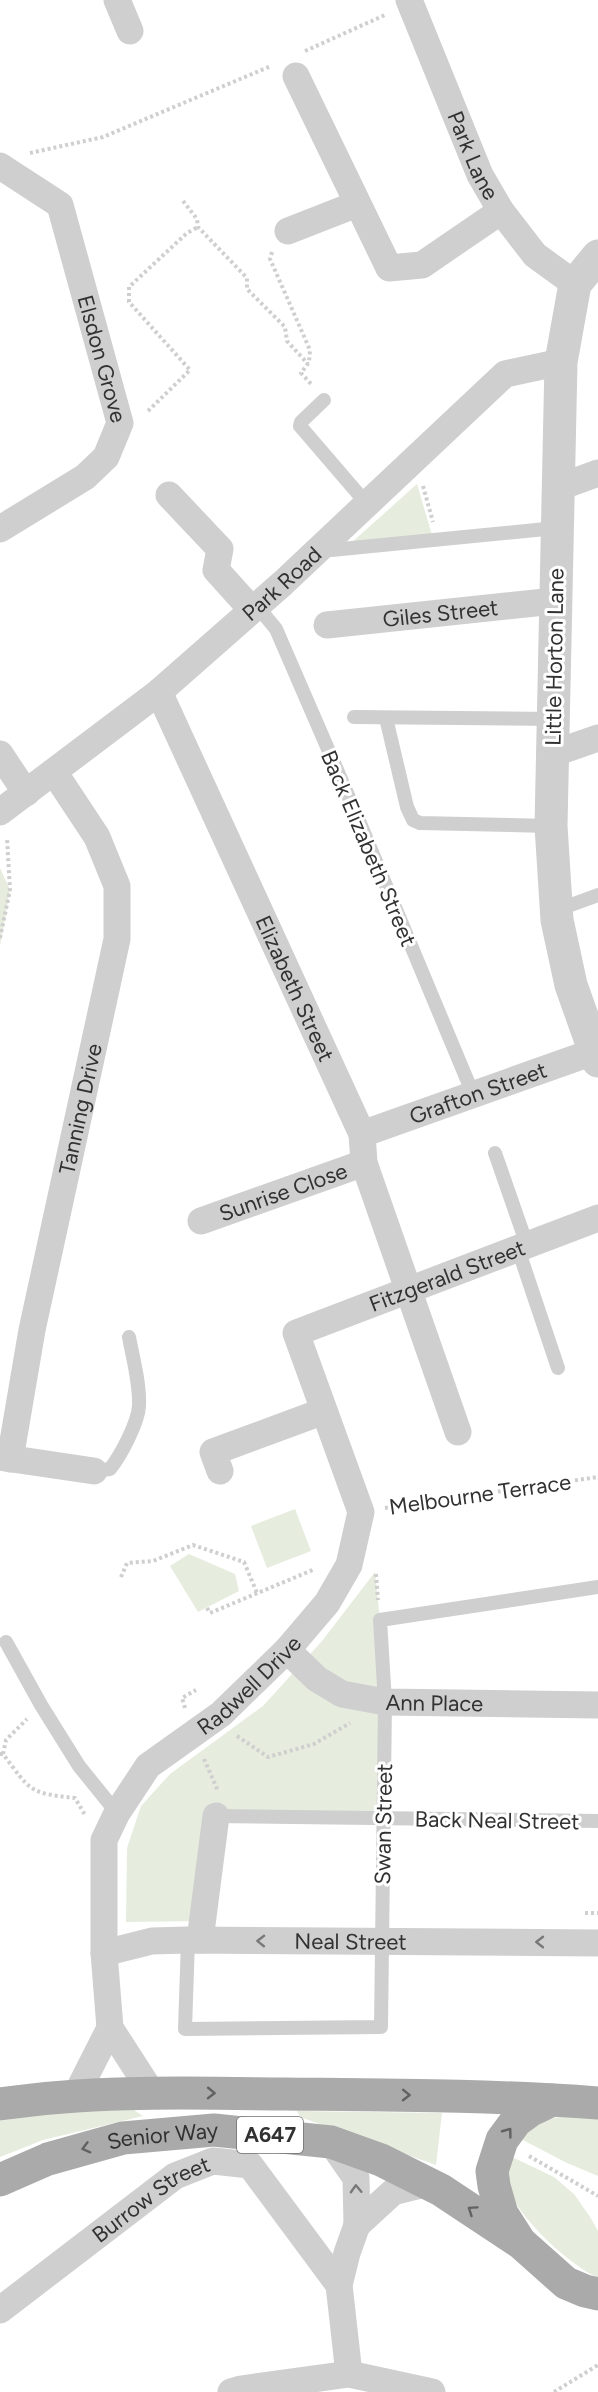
<svg xmlns="http://www.w3.org/2000/svg" width="598" height="2392" font-family="Figtree,sans-serif">
  <style>
    .green { fill: #e6ecde }
    .lines { fill: none; stroke-linecap: round; stroke-linejoin: round }
    .path { stroke: #cfcfcf; stroke-width: 4; stroke-dasharray: 3 3; stroke-linecap: butt }
    .service { stroke: #cfcfcf; stroke-width: 14 }
    .minor { stroke: #cfcfcf; stroke-width: 27 }
    .tertiary { stroke: #cfcfcf; stroke-width: 33 }
    .primary { stroke: #aaa; stroke-width: 33 }
    .oneway { stroke: #797979 }
    .oneway2 { stroke: #626262 }
    .labels { text-anchor: middle; stroke-width: 6; stroke-linejoin: round; paint-order: stroke }
    .shield { fill: #fff; stroke: #707070; stroke-width: 1.5 }
    .shield-label { font-size: 21px; font-weight: bold; fill: #323232 }
    .street-label { font-size: 22px; fill: #323232; stroke: #fff }
  </style>
  <rect width="100%" height="100%" fill="#fff"/>
  <!-- green -->
  <g class="green">
    <path d="M417,484l15,51 -82,9z"/>
    <path d="M0,868l10,22 -10,56z"/>
    <path d="M295,1509l16,42 -44,17 -16,-42z"/>
    <path d="M189,1554l46,20 4,17 -41,21 -28,-46z"/>
    <path d="M375,1572l5,48 3,198 -167,-2 -14,105 -76,1 1,-74 14,-42 29,-32 93,-68 59,-65z"/>
    <path d="M131,2108l12,8 -100,24 -43,17v-36l49,-8z"/>
    <path d="M297,2111l145,2 -6,52 -136,-48z"/>
    <path d="M598,2116v60l-31,-13 -48,-25c29,-26 42,-21 79,-22z"/>
    <path d="M510,2156l44,21 20,17 16,23 8,14v47c-30,-14 -92,-69 -93,-104 0,-6 4,-13 5,-18z"/>
  </g>
  <g class="lines">
    <!-- path -->
    <g class="path">
      <path d="M305,51l80,-36"/>
      <path d="M30,153l73,-16 168,-71"/>
      <path d="M183,201l14,18 1,8 49,51v11l38,38 2,14 21,23"/>
      <path d="M272,252l-2,7 40,91 -1,12 -8,11 11,12"/>
      <path d="M148,411l42,-41 -61,-68v-15l58,-54 11,-6"/>
      <path d="M423,486l10,36"/>
      <path d="M0,938l10,-48 -3,-52"/>
      <path d="M385,1508l213,-31"/>
      <path d="M376,1574l2,26"/>
      <path d="M121,1577l6,-14 26,-2 40,-16 51,17 13,31"/>
      <path d="M207,1608l3,5 105,-44"/>
      <path d="M185,1708l-3,-10 14,-8"/>
      <path d="M237,1736l31,21 46,-13 36,-21"/>
      <path d="M0,1754h3c28,37 25,39 72,44l10,17"/>
      <path d="M3,1754l3,-14 21,-21"/>
      <path d="M204,1759l14,32"/>
      <path d="M585,1913h13"/>
      <path d="M529,2156l69,40"/>
      <path d="M554,2392l44,-27"/>
    </g>
    <!-- service -->
    <g class="service">
      <path d="M324,400l-23,22 -1,4 67,78"/>
      <path d="M321,551l235,-23"/>
      <path d="M257,606l19,23 81,187 116,278"/>
      <path d="M354,717l199,2"/>
      <path d="M386,718l21,89 6,13 7,3 131,3"/>
      <path d="M557,910l41,-15"/>
      <path d="M495,1153l32,92"/>
      <path d="M518,1249l40,119"/>
      <path d="M94,1471l16,-2c11,-14 28,-46 29,-63 1,-23 -6,-47 -10,-69"/>
      <path d="M6,1642l35,63 38,61 38,47"/>
      <path d="M216,1816l382,5"/>
      <path d="M188,1940l-3,89 196,-2 4,-325 -5,-82 218,-33"/>
    </g>
    <!-- minor -->
    <g class="minor">
      <path d="M117,0l13,31"/>
      <path id="s1" d="M409,0l71,175 21,36 34,44 40,29"/>
      <path d="M296,76l93,192 33,-3 79,-54"/>
      <path id="s2" d="M0,166l60,39 60,218 -14,34 -21,20 -85,52"/>
      <path d="M288,231l69,-27"/>
      <path d="M557,488l41,-15"/>
      <path d="M169,495l51,54 -4,21 36,40"/>
      <path id="s3" d="M327,625l227,-24"/>
      <path id="s4" d="M159,692l203,442 2,29 94,269"/>
      <path d="M0,754l26,39"/>
      <path d="M552,754l46,-16"/>
      <path id="s5" d="M0,812l159,-120 124,-109 222,-209 56,-12"/>
      <path id="s6" d="M362,1134l231,-82"/>
      <path id="s7" d="M201,1221l163,-58"/>
      <path d="M0,1457l94,14"/>
      <path id="s8" d="M10,1459l22,-129 85,-391v-53l-20,-49 -43,-65"/>
      <path d="M220,1471l-7,-19 111,-41"/>
      <path id="s9" d="M287,1650l30,29 25,15 43,8 213,3"/>
      <path d="M200,1940l16,-124"/>
      <path id="s10" d="M104,1953l48,-12 36,-1 410,3"/>
      <path id="s11" d="M110,2028l-6,-75v-113l13,-27 31,-47 73,-52 66,-64 40,-47 22,-38 12,-53 -65,-179 302,-115"/>
      <path d="M76,2095l34,-67 42,65"/>
      <path d="M331,2142l25,36 1,47 36,-33 36,-9"/>
      <path id="s12" d="M0,2310l175,-134 38,-15 37,4 89,120"/>
      <path d="M349,2374l-10,-89 8,-32 10,-28"/>
      <path d="M231,2392l10,-3 108,-15 83,18"/>
    </g>
    <!-- tertiary -->
    <path class="tertiary" d="M598,256l-23,28 -14,78 -10,464 6,94 14,65 27,76"/>
    <!-- primary -->
    <g class="primary">
      <path d="M0,2104c95,-14 190,-11 285,-10 104,1 209,1 313,9"/>
      <path id="s13" d="M0,2180l48,-21 75,-21 91,-8 117,12 50,18 60,30 80,53 45,40 19,8 13,3"/>
      <path d="M518,2239l-16,-25 -8,-28 -2,-15 10,-31 14,-19 15,-11 21,-10"/>
    </g>
  </g>
  <!-- one-way arrows -->
  <defs><path id="oneway-chevron" d="M-2-3.5L2.5 0L-2 3.5" fill="none" stroke-width="1.6" stroke-linecap="round" stroke-linejoin="round" transform="scale(1.5)"/></defs>
  <g class="oneway">
    <use href="#oneway-chevron" transform="translate(261 1941) rotate(-179)"/>
    <use href="#oneway-chevron" transform="translate(540 1942) rotate(-180)"/>
    <use href="#oneway-chevron" transform="translate(356 2189) rotate(-92)"/>
  </g>
  <g class="oneway2">
    <use href="#oneway-chevron" transform="translate(211 2093) rotate(1)"/>
    <use href="#oneway-chevron" transform="translate(406 2095) rotate(1)"/>
    <use href="#oneway-chevron" transform="translate(508 2132) rotate(-53)"/>
    <use href="#oneway-chevron" transform="translate(86 2148) rotate(165)"/>
    <use href="#oneway-chevron" transform="translate(472 2210) rotate(-146)"/>
  </g>
  <g class="labels">
    <!-- shield labels -->
    <rect class="shield" x="237" y="2117" width="66" height="36" rx="4.5"/>
    <g class="shield-label">
      <text x="270" y="2142">A647</text>
    </g>
    <!-- street labels -->
    <g class="street-label">
      <text dy="8" stroke="none"><textPath href="#s1" startOffset="168">Park Lane</textPath></text>
      <text dy="8" stroke="none"><textPath href="#s2" startOffset="231">Elsdon Grove</textPath></text>
      <text dy="8" stroke="none"><textPath href="#s5" startOffset="363">Park Road</textPath></text>
      <text dy="8" stroke="none"><textPath href="#s3" startOffset="114">Giles Street</textPath></text>
      <text transform="translate(554 657) rotate(-89)" y="8">Little Horton Lane</text>
      <text transform="translate(369 848) rotate(67)" y="8">Back Elizabeth Street</text>
      <text dy="8" stroke="none"><textPath href="#s4" startOffset="326">Elizabeth Street</textPath></text>
      <text dy="8" stroke="none"><textPath href="#s6" startOffset="123">Grafton Street</textPath></text>
      <text dy="8" stroke="none"><textPath href="#s8" startOffset="357">Tanning Drive</textPath></text>
      <text dy="8" stroke="none"><textPath href="#s7" startOffset="87">Sunrise Close</textPath></text>
      <text dy="8" stroke="none"><textPath href="#s11" startOffset="968">Fitzgerald Street</textPath></text>
      <text transform="translate(480 1494) rotate(-8)" y="8">Melbourne Terrace</text>
      <text dy="8" stroke="none"><textPath href="#s11" startOffset="404">Radwell Drive</textPath></text>
      <text dy="8" stroke="none"><textPath href="#s9" startOffset="164">Ann Place</textPath></text>
      <text transform="translate(497 1820) rotate(1)" y="8">Back Neal Street</text>
      <text transform="translate(383 1824) rotate(-89)" y="8">Swan Street</text>
      <text dy="8" stroke="none"><textPath href="#s10" startOffset="248">Neal Street</textPath></text>
      <text dy="8" stroke="none"><textPath href="#s13" startOffset="170">Senior Way</textPath></text>
      <text dy="8" stroke="none"><textPath href="#s12" startOffset="188">Burrow Street</textPath></text>
    </g>
  </g>
</svg>
